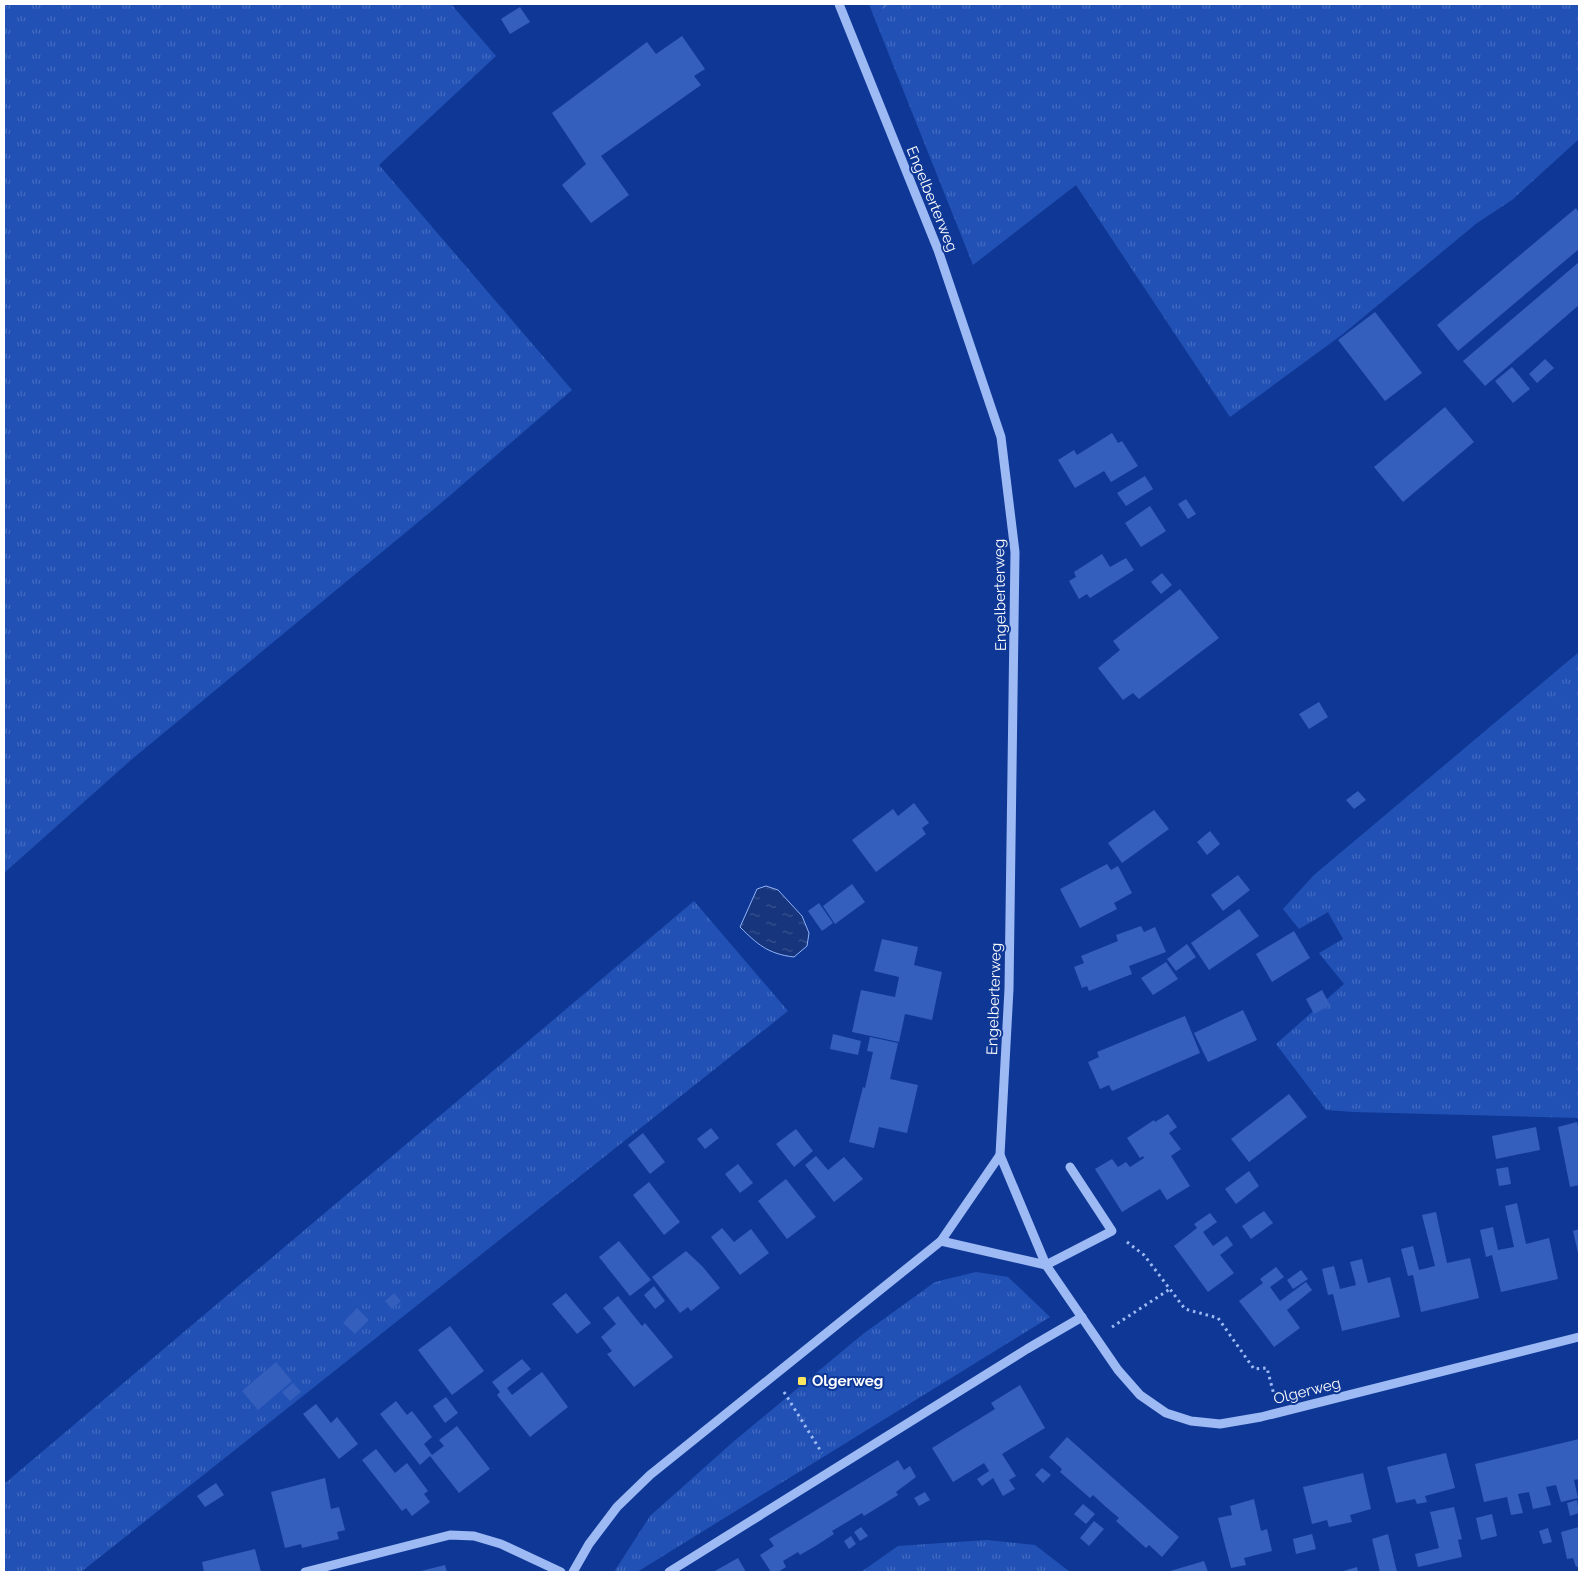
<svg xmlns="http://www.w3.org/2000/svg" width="1583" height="1576" font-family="Raleway,sans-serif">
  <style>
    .grass { fill: url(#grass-tufts) }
    .forest { fill: url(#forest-firs) }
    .water { fill: url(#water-ripples); stroke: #90b2f8 }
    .building { fill: #345fbd }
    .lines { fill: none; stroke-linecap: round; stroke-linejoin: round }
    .path { stroke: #9ebaf4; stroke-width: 3; stroke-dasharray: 2.5 4; stroke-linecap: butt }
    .minor { stroke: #9ebaf4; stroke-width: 9 }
    .poi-dot { fill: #ffe661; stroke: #0f3896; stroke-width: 2 }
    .labels { text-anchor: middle; stroke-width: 4; stroke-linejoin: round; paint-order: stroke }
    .street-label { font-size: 15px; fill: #fff; stroke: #0f3896 }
    .poi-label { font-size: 15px; font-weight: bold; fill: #fff; stroke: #0f3896; text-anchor: start }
  </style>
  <defs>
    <pattern id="grass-tufts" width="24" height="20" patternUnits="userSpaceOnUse" patternTransform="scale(1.25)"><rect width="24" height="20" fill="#2251b6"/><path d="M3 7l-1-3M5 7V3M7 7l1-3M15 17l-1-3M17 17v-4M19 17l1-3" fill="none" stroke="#436bc1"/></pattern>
    <pattern id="forest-firs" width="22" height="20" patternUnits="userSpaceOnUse" patternTransform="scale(1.25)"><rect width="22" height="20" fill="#2251b6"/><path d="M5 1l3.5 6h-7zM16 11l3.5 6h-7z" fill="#436bc1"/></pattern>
    <pattern id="water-ripples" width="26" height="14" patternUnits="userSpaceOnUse" patternTransform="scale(1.25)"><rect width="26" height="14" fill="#16357c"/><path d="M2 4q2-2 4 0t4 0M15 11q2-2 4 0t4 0" fill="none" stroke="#395390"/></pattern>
  </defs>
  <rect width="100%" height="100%" fill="#0f3896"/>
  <!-- grass -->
  <g class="grass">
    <path d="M4,4h447l45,52 -117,109 193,225 -132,114 -309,256 -127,113z"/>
    <path d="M889,4h690v135l-67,61 -35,23 -134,111 -113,83 -154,-232 -103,80 -99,-248z"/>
    <path d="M1579,652v466l-225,-6 -28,-2 -50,-66 68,-60 -25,-31 24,-14 -15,-27 -29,17 -16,-20 31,-34z"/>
    <path d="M694,901l94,110 -707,561h-77v-88z"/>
    <path d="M976,1272l32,5 42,40 -413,255h-23l36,-56 83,-74 130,-108 72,-52z"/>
    <path d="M987,1540l48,5 35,27h-209l37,-26z"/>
  </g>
  <!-- forest -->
  <path class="forest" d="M869,4h20l-15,13z"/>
  <!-- water -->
  <path class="water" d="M766,886l12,4 24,26 7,17 -2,13 -13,11c-26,-3 -37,-13 -54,-30l17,-38z"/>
  <!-- building -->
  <g class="building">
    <path d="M520,7l10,15 -20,12 -9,-15z"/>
    <path d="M682,36l23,33 -11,7 7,9 -100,71 28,39 -38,28 -29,-38 24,-21 -34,-51 95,-71 9,12z"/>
    <path d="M1576,208l3,5v36l-121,102 -21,-26z"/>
    <path d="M1579,262v43l-94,81 -22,-25z"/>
    <path d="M1375,312l47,61 -37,28 -47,-61z"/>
    <path d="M1545,359l9,9 -17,15 -8,-9z"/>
    <path d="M1512,367l18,22 -17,14 -18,-22z"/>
    <path d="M1445,407l29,35 -71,60 -29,-35z"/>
    <path d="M1112,433l6,10 4,-2 16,25 -27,16 -7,-11 -29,17 -17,-28 16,-10 3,5z"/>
    <path d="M1145,476l8,13 -27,17 -9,-13z"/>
    <path d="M1186,499l10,15 -8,5 -10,-15z"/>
    <path d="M1150,506l16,25 -25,16 -16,-24z"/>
    <path d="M1102,554l8,13 16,-9 8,12 -44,28 -3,-4 -8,5 -10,-18 7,-4 -2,-5z"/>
    <path d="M1162,573l10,12 -11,9 -10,-12z"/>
    <path d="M1180,589l39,49 -80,61 -6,-6 -10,7 -25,-32 22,-18 -7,-9z"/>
    <path d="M1319,702l9,15 -19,12 -10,-15z"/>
    <path d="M1358,791l8,9 -12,9 -8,-9z"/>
    <path d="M914,803l15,20 -7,5 4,6 -50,38 -24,-32 41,-31 5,7z"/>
    <path d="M1154,810l15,19 -47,34 -14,-20z"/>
    <path d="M1210,831l10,13 -13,11 -10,-13z"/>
    <path d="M1107,864l4,6 7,-4 14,27 -18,10 3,6 -37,19 -20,-39z"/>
    <path d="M1238,875l12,15 -27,21 -12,-16z"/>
    <path d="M852,884l13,18 -30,22 -12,-18z"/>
    <path d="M819,903l14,20 -11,8 -14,-20z"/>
    <path d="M1239,909l20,27 -50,34 -18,-27z"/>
    <path d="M1141,926l3,6 11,-5 11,25 -37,14 3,8 -43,17 -2,-5 -5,2 -8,-21 10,-4 -3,-7 37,-15 -2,-6z"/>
    <path d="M1294,931l16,27 -38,24 -16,-28z"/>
    <path d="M882,939l36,8 -4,18 28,7 -10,48 -27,-6 -6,28 -47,-10 9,-42 34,7 4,-20 -25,-6z"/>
    <path d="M1187,944l9,13 -20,14 -9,-12z"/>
    <path d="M1166,962l12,17 -25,16 -12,-17z"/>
    <path d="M1322,990l8,15 -16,9 -8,-15z"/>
    <path d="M1243,1010l14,30 -49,22 -14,-29z"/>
    <path d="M1185,1016l15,37 -88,38 -3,-6 -9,4 -12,-27 11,-5 -2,-5z"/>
    <path d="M833,1034l28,7 -3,14 -28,-6z"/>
    <path d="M870,1037l28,6 -8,36 28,6 -11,48 -28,-6 -5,21 -25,-6 14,-55 2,1 8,-36 -6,-1z"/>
    <path d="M1289,1094l18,23 -58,45 -18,-23z"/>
    <path d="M1168,1114l9,13 -8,6 12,16 -10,7 19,30 -23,14 -7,-11 -38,23 -27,-43 17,-10 6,8 8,-5 4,5 14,-9 -1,-2 -3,2 -13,-20 27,-18 1,2z"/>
    <path d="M1577,1122l2,9v54l-9,2 -12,-60z"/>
    <path d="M1536,1127l4,23 -44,9 -4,-23z"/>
    <path d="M711,1128l8,10 -14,11 -8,-10z"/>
    <path d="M796,1129l17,22 -19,16 -18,-23z"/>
    <path d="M643,1133l22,29 -15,12 -22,-29z"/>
    <path d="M816,1156l12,14 16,-13 19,22 -29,23 -29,-37z"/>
    <path d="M738,1164l15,19 -13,10 -15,-19z"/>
    <path d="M1508,1167l3,17 -12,2 -3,-17z"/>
    <path d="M1249,1171l10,15 -23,18 -11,-15z"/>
    <path d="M786,1179l30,38 -29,22 -29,-38z"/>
    <path d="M649,1182l31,40 -16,13 -31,-40z"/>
    <path d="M1517,1203l9,41 23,-6 9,41 -57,13 -9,-37 -6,2 -6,-27 13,-3 5,23 16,-3 -9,-41z"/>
    <path d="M1264,1211l9,12 -22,16 -9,-13z"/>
    <path d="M1436,1212l11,51 23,-5 9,40 -58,14 -8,-37 -5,1 -7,-27 12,-3 6,24 16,-4 -13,-51z"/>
    <path d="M1210,1213l7,9 -14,10 10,14 14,-10 6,9 -13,10 14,18 -26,19 -34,-46 23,-18 -3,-4z"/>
    <path d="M722,1228l12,14 17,-13 18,24 -29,22 -29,-38z"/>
    <path d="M1579,1229v24h-1l-5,-22z"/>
    <path d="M619,1241l32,39 -21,16 -31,-39z"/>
    <path d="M686,1251l17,16 17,21 -29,23 -3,-4 -8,6 -28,-36z"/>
    <path d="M1362,1259l6,24 22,-6 10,40 -58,14 -9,-37 -5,1 -6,-26 12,-3 6,23 16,-4 -6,-23z"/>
    <path d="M1276,1267l8,10 -14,10 10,14 26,-19 6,8 -25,20 13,18 -26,19 -35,-46 24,-18 -3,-4z"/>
    <path d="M1301,1270l7,9 -15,10 -6,-9z"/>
    <path d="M654,1286l11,15 -10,8 -11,-14z"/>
    <path d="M394,1293l7,8 -9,8 -7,-8z"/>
    <path d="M566,1293l25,30 -14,11 -25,-30z"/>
    <path d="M618,1296l24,30 3,-3 28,34 -39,30 -27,-33 5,-3 -11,-14 15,-13 -13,-16z"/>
    <path d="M357,1308l12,12 -14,14 -12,-11z"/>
    <path d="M450,1326l34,45 -32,24 -34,-45z"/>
    <path d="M522,1359l9,10 -24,19 5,7 30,-23 26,35 -38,30 -33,-42 3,-3 -8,-10z"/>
    <path d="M276,1362l16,19 -34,29 -16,-19z"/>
    <path d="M293,1383l8,9 -11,9 -8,-9z"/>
    <path d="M1020,1385l25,43 -43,26 14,22 -7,4 6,9 -12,7 -10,-18 -11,8 -5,-7 12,-8 -5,-8 -31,19 -21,-34 63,-39 -4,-6z"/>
    <path d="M446,1397l12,16 -13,10 -12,-17z"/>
    <path d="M396,1401l11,14 5,-4 20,26 -8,7 8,11 12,-9 -5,-6 18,-14 33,43 -31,24 -29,-37 -10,9 -40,-51z"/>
    <path d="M316,1404l15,19 6,-6 21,27 -19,15 -36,-45z"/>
    <path d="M1067,1437l112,100 -17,20 -13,-12 -3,3 -30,-27 3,-3 -13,-11 -13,-12 -3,3 -30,-26 2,-3 -13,-12z"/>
    <path d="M1579,1439v40l-5,1 4,18 -17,4 -5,-17 -10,2 5,18 -18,4 -4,-17 -11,2 5,19 -12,2 -4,-18 -23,5 -9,-38z"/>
    <path d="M376,1449l19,24 12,-10 21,28 -4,3 6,8 -18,14 -6,-8 -4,3 -40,-51z"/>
    <path d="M1446,1453l9,35 -30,8 2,6 -10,2 -2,-5 -19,4 -9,-36z"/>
    <path d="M898,1460l6,10 6,-4 6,11 -20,15 2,3 -34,21 -2,-3 -30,18 2,3 -17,11 -17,10 -2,-3 -15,9 3,6 -8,5h-7l-11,-17 14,-9 -5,-7z"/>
    <path d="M1042,1468l9,7 -8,8 -8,-8z"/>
    <path d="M1363,1473l8,36 -21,6 2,7 -23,5 -2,-7 -15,4 -9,-37z"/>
    <path d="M325,1478l6,31 8,-2 6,23 -8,2 2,7 -37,9 -1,-4 -16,4 -14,-56z"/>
    <path d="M216,1483l8,12 -19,12 -8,-11z"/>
    <path d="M925,1492l5,8 -11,6 -5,-8z"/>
    <path d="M1254,1499l7,32 6,-2 5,22 -28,7 2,7 -15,3 -13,-50 14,-3 -2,-9z"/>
    <path d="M1577,1500l2,13 -9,3 -3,-13z"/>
    <path d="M1083,1504l12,10 -9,10 -12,-10z"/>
    <path d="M1454,1507l8,32 -4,1 4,17 -44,10 -3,-13 24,-6 -9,-36z"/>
    <path d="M1492,1514l5,22 -16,4 -5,-22z"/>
    <path d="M1094,1521l10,8 -15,17 -9,-8z"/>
    <path d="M861,1527l7,9 -8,5 -6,-9z"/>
    <path d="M1579,1527v39l-3,1 -3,-9 -6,1 -6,-27z"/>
    <path d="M1548,1528l4,14 -9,2 -4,-13z"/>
    <path d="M1312,1534l4,15 -20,5 -3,-15z"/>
    <path d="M1388,1534l9,38h-17l-8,-33z"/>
    <path d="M851,1536l5,8 -7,5 -5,-8z"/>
    <path d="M255,1549l6,23h-57l-2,-10z"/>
    <path d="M738,1558l8,14h-33z"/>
    <path d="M1204,1561l4,11h-41l10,-3z"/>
    <path d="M445,1565l2,7h-30z"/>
    <path d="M1357,1567l1,5h-18z"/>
  </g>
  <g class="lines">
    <!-- path -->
    <g class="path">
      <path d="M1127,1242l17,13 41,54 33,9 36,51 13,-1 7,27"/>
      <path d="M1112,1327l58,-38"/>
      <path d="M784,1392l38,61"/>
    </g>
    <!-- minor -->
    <g class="minor">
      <path d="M839,4l99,246 63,187 14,115 -6,437 -9,166 46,110 72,105 22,25 26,18 25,8 29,3 41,-7 318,-80"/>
      <path d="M941,1241l105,24"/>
      <path d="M1046,1265l66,-34 -42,-64"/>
      <path d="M305,1572l145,-37 24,1 27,8 60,28"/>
      <path d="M573,1572l16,-28 28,-37 33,-32 291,-234 59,-86"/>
      <path d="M669,1572l358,-223 55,-32"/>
    </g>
  </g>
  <!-- markers -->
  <rect class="poi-dot" x="797" y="1376" width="10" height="10" rx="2.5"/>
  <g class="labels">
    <!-- street labels -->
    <g class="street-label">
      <text transform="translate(932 199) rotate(68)" y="5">Engelberterweg</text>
      <text transform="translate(1000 595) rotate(-91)" y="5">Engelberterweg</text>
      <text transform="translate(994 999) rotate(-88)" y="5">Engelberterweg</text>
      <text transform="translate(1307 1391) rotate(-14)" y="5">Olgerweg</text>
    </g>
    <!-- poi labels -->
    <g class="poi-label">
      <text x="812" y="1386">Olgerweg</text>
    </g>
  </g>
  <!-- border -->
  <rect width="1583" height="1576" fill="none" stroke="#ffffff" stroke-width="10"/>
</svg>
